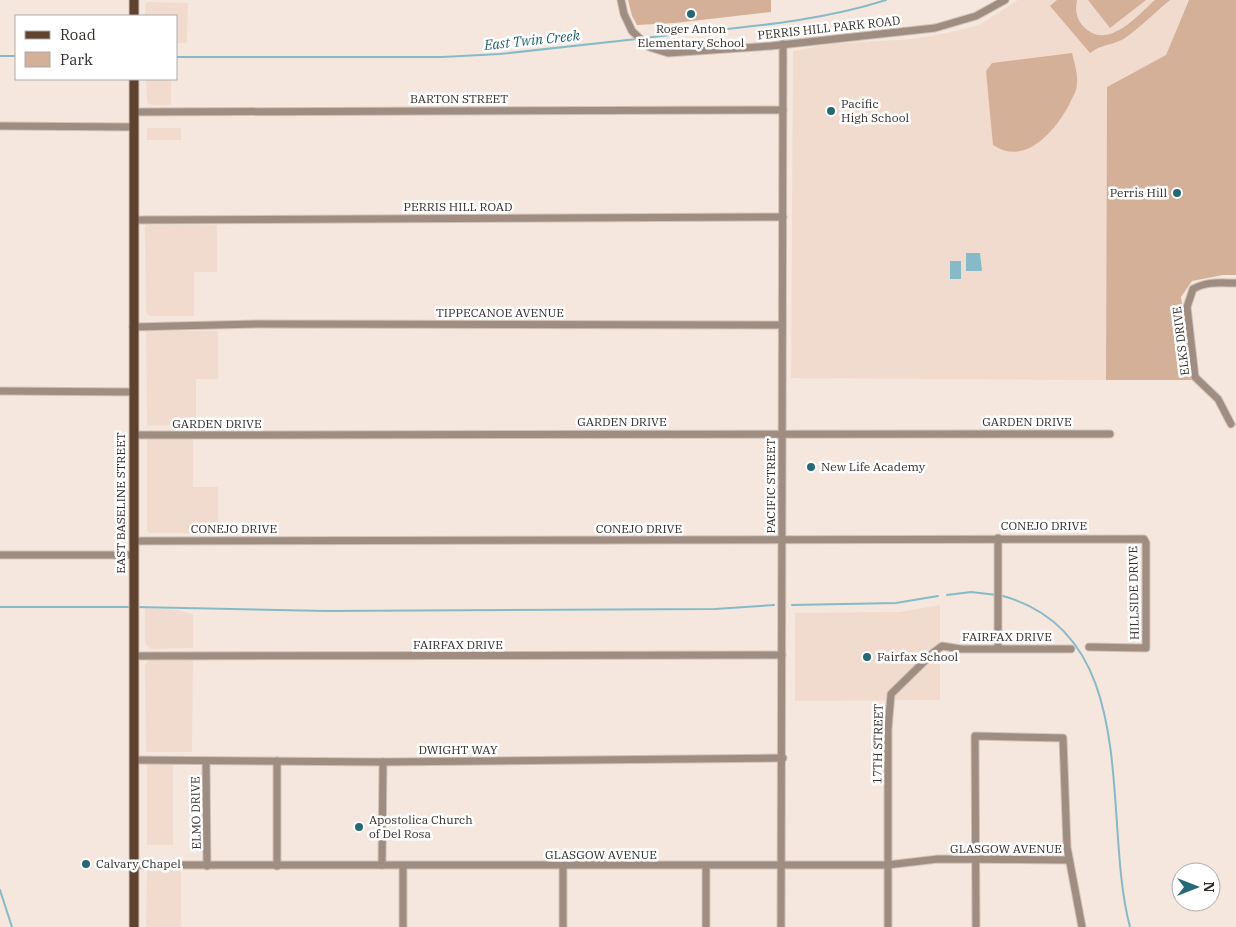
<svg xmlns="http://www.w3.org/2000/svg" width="1236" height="927" font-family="'IBM Plex Serif',serif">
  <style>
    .built { fill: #f1dbce }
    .green { fill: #d4b099 }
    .water { fill: #85bbc8 }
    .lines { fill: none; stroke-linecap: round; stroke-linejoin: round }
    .stream { stroke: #85bbc8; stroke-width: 2 }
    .minor-casing { stroke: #cfc2ba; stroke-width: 9 }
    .major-casing { stroke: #cfc2ba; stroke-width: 11 }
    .minor { stroke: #9f8d82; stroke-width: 7 }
    .major { stroke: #5f432f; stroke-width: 9 }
    .poi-dot { fill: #236978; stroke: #fff; stroke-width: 2 }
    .labels { text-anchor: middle; stroke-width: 5; stroke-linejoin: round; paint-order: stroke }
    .street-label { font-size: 12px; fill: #332e2a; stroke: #fff }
    .poi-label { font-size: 12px; fill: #332e2a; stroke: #fff; text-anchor: start }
    .water-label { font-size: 14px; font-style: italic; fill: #1a616f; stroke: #fff }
  </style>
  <rect width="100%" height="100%" fill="#f6e7de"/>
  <!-- built -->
  <g class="built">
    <path d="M1018,0h171l-23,55 -59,32 -1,293 -315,-2 2,-327 37,-7 82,-5 35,-6 32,-8z"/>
    <path d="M147,2l41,1 -1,40h-11v-27h-31v-11z"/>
    <path d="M146,79h25v26h-19l-5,-2z"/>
    <rect x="147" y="128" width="34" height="12"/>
    <path d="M147,225h70v47h-23v44h-45l-3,-4 -1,-85z"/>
    <path d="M146,331h72v48h-22v46l-49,1z"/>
    <path d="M147,439h46v48h25v46h-69l-2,-3z"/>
    <path d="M940,605v95l-145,1v-88l104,-1z"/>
    <path d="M145,608l32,2 16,4v34l-42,1 -6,-6z"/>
    <path d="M149,660h44l-1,92h-46l-1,-87z"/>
    <rect x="147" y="764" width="26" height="81"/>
    <path d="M147,869l34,1v57h-35z"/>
  </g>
  <!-- green -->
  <g class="green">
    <path d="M628,0h143v12l-96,11 -38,2 -5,-9z"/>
    <path d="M1057,0h20c-2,10 -1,18 6,26 24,26 54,-10 72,-26h15c-15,12 -29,27 -45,38 -13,8 -21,5 -35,15l-40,-47z"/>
    <path d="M1088,0h58l-36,28z"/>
    <path d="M1189,0h47v275h-13l-31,6 -11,16 11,83h-86l1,-293 59,-32z"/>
    <path d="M1072,53c2,9 6,20 5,30 0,8 -5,15 -8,22 -14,26 -44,62 -76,40l-7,-74 6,-8z"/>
  </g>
  <!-- water -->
  <g class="water">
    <path d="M966,253h14l2,18h-16z"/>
    <rect x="950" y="261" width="11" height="18"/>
  </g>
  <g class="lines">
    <!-- stream -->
    <g class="stream">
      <path d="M644,38c80,-10 164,-13 242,-38"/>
      <path d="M0,56h16"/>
      <path d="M176,57h266l58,-3 137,-15"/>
      <path d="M947,595l24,-3 26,3"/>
      <path d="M1003,596c141,39 98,223 127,331"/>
      <path d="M792,605l104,-2 42,-7"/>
      <path d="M0,607h132"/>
      <path d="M136,607l189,4 390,-2 59,-4"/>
      <path d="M0,890l12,37"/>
    </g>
    <defs>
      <g id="minor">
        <path d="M621,0l3,14 8,17 17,16 19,6 103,-7 164,-18 41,-12 29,-16"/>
        <path d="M134,112l649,-2"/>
        <path d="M0,126l134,1"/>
        <path d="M134,220l649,-3"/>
        <path d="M133,327l123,-3 526,1"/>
        <path d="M0,391l134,1"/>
        <path d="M1231,424l-13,-25 -23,-22 -8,-70 6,-18c14,-8 27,-6 43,-6"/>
        <path d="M134,435l976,-1"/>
        <path d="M998,538v110"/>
        <path d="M134,541l1010,-2 2,4v105l-57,-1"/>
        <path d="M0,555h134"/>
        <path d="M134,656l648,-1"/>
        <path d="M134,760l249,2 400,-4"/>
        <path d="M206,761l1,105"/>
        <path d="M277,761v105"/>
        <path d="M134,865h753l51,-6 130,1"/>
        <path d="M382,865l1,-103"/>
        <path d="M706,866v61"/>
        <path d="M403,927v-61"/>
        <path d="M563,927v-61"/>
        <path d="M781,927l2,-883"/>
        <path d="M888,927v-198l3,-35 43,-42 8,-6 19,3h110"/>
        <path d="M976,927l-1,-191 88,2 4,109 15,80"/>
      </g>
      <g id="major">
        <path d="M134,0v16"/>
        <path d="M134,927v-848"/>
      </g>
    </defs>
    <!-- minor casing -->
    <use href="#minor" class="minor-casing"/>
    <!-- major casing -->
    <use href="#major" class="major-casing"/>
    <!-- minor -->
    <use href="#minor" class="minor"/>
    <!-- major -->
    <use href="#major" class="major"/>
  </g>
  <!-- markers -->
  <g class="poi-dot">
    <circle cx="691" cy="14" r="5"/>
    <circle cx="831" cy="111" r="5"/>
    <circle cx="1177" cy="193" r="5"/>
    <circle cx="811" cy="467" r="5"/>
    <circle cx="867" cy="657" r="5"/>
    <circle cx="359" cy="827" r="5"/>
    <circle cx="86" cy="864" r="5"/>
  </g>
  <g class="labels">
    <!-- street labels -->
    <g class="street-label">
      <text transform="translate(829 28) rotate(-6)" y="4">PERRIS HILL PARK ROAD</text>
      <text x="459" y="103">BARTON STREET</text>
      <text x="458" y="211">PERRIS HILL ROAD</text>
      <text x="500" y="317">TIPPECANOE AVENUE</text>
      <text transform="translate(1181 341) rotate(-97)" y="4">ELKS DRIVE</text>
      <text x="622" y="426">GARDEN DRIVE</text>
      <text x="1027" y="426">GARDEN DRIVE</text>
      <text x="217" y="428">GARDEN DRIVE</text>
      <text transform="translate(771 486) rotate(-90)" y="4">PACIFIC STREET</text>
      <text transform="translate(121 503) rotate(-90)" y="4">EAST BASELINE STREET</text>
      <text x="1044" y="530">CONEJO DRIVE</text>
      <text x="234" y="533">CONEJO DRIVE</text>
      <text x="639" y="533">CONEJO DRIVE</text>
      <text transform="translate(1134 593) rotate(-91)" y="4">HILLSIDE DRIVE</text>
      <text x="1007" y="641">FAIRFAX DRIVE</text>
      <text x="458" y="649">FAIRFAX DRIVE</text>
      <text transform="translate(878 744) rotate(-89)" y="4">17TH STREET</text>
      <text x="458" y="754">DWIGHT WAY</text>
      <text transform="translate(196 813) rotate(-91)" y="4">ELMO DRIVE</text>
      <text x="1006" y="853">GLASGOW AVENUE</text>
      <text x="601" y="859">GLASGOW AVENUE</text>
    </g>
    <!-- poi labels -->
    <g class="poi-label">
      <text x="691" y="33" text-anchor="middle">Roger Anton<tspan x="691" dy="14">Elementary School</tspan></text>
      <text x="841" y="108">Pacific<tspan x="841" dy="14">High School</tspan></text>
      <text x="1167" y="197" text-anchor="end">Perris Hill</text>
      <text x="821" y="471">New Life Academy</text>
      <text x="877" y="661">Fairfax School</text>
      <text x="369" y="824">Apostolica Church<tspan x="369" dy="14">of Del Rosa</tspan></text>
      <text x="96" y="868">Calvary Chapel</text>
    </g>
    <!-- water labels -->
    <g class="water-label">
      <text transform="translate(532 40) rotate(-6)" y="5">East Twin Creek</text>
    </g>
  </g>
  <!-- legend -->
  <rect x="15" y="15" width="162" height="65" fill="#ffffff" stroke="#adabaa"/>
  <rect x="25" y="31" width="25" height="8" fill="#5f432f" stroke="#adabaa"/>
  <text x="60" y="40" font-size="15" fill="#332e2a">Road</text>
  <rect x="25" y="52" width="25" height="15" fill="#d4b099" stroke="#adabaa"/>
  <text x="60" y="65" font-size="15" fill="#332e2a">Park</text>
  <!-- north arrow -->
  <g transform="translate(1196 887) rotate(90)"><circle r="24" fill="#ffffff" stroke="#adabaa"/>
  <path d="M0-4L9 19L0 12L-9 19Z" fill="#236978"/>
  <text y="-8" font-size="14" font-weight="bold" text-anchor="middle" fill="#332e2a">N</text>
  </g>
</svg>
